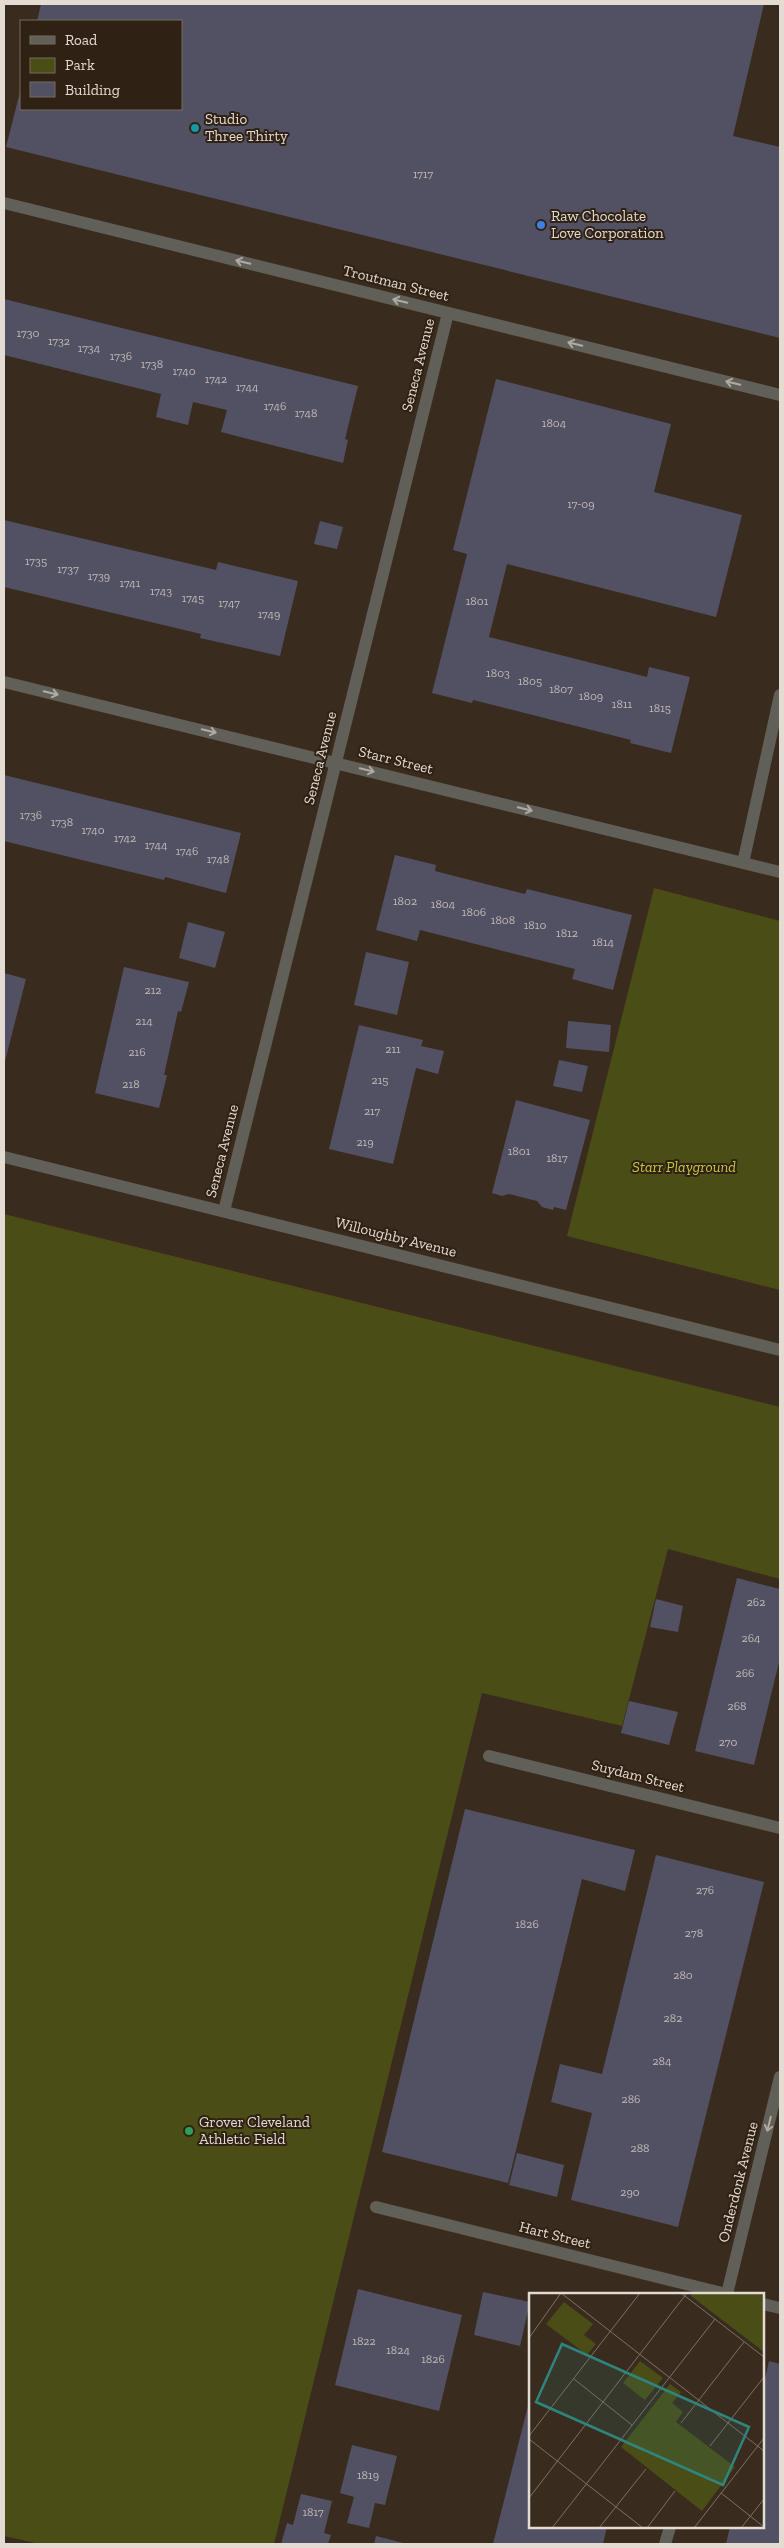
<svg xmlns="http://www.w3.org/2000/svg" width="784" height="2548" font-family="'Zilla Slab',serif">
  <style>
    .green { fill: #4a4d16 }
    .building { fill: #525164 }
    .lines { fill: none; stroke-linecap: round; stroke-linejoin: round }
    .service { stroke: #616058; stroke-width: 12 }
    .minor { stroke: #616058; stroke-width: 12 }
    .oneway { stroke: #b0aaa1 }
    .culture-dot { fill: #0f9aa8; stroke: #2f2114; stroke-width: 2 }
    .shop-dot { fill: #3f7fe0; stroke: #2f2114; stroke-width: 2 }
    .leisure-dot { fill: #2e9e5b; stroke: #2f2114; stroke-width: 2 }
    .labels { text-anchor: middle; stroke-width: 4; stroke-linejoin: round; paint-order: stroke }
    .number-label { font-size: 12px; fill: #c0b8b6 }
    .poi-label { font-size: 15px; fill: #e4dbd2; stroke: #2f2114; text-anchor: start }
    .street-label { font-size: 15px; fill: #e4dbd2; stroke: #2f2114 }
    .park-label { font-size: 15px; font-style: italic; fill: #c4ca3e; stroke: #2f2114 }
    .inset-road { fill: none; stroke: #7d7166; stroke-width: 1 }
    .view { fill: #2f857d; fill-opacity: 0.15; stroke: #2f857d; stroke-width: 2.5 }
    .inset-edge { fill: none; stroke: #e4dbd2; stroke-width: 2.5 }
  </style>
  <rect width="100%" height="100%" fill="#392b1e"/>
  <!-- green -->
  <g class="green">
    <path d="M654,888l126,33v369l-213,-54z"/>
    <path d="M4,1214l776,193v172l-112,-30 -46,177 -140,-33 -208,851h-234l-36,-8z"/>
  </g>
  <!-- building -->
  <g class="building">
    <path d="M41,4h723l-31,132 47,11v191l-774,-191 15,-59v21h160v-88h-144z"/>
    <path d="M4,299l354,87 -13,53 3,1 -5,23 -122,-31 6,-22 -34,-8 -5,23 -32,-8 5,-23 -157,-39z"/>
    <path d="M496,379l175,45 -17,68 88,23 -26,102 -209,-53 -18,73 158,40 2,-10 41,10 -19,76 -41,-10 1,-3 -158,-40 -1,3 -40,-10 35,-139 -14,-4z"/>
    <path d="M4,520l212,50 2,-8 80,19 -18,75 -80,-18 1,-4 -197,-47z"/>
    <path d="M320,521l23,6 -6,22 -23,-5z"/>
    <path d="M4,775l237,58 -15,60 -61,-16 -1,3 -160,-39z"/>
    <path d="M395,855l41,10 -1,6 90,23 2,-5 105,26 -19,75 -41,-11 3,-10 -155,-39 -3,11 -41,-11z"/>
    <path d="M188,922l37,10 -10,36 -36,-10z"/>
    <path d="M366,952l43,10 -12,53 -43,-10z"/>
    <path d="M124,967l65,15 -8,30 -3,-1 -14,64h3l-8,33 -64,-15z"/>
    <path d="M4,973l22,6 -22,86z"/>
    <path d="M568,1021l43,4 -2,27 -43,-4z"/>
    <path d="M359,1025l64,15 -2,6 23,5 -6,23 -22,-6 -23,96 -64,-15z"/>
    <path d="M559,1060l29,6 -6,26 -29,-6z"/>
    <path d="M516,1100l74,20 -24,90 -12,-3 -1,3 -11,-3 -5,-6 -28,-7 -7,2 -10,-3z"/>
    <path d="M737,1578l43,11v69l-26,107 -59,-14z"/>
    <path d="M656,1599l27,7 -5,26 -28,-5z"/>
    <path d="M629,1701l49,11 -9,33 -48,-12z"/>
    <path d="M465,1809l170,41 -10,41 -43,-12 -74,304 -126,-31z"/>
    <path d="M656,1855l108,27 -86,345 -107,-27 21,-87 -41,-11 9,-38 42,10z"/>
    <path d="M517,2153l47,12 -7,32 -48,-12z"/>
    <path d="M358,2289l104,26 -23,96 -104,-26z"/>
    <path d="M483,2292l47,10 -10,44 -46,-11z"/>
    <path d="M769,2361l11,3v180h-54l4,-17h33v-139z"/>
    <path d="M530,2398v129h77l-4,17h-110z"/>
    <path d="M352,2445l45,11 -12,49 -10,-2 -6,25 -22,-5 7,-26 -14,-4z"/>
    <path d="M301,2494l31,7 -8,32 7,2 -3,9h-47l6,-21 6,2z"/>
    <path d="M376,2536l31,8h-33z"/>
  </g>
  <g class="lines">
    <!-- service -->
    <path class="service" d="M743,863l37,-168"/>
    <!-- minor -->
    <g class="minor">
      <path d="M4,203l776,192"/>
      <path d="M4,682l776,190"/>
      <path d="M4,1157l776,193"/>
      <path d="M224,1211l224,-898"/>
      <path d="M489,1756l291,72"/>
      <path d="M376,2207l350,87"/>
      <path d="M727,2294l53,-217"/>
      <path d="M763,2304l17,4"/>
      <path d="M665,2544l5,-17"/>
    </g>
  </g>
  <!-- one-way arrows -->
  <defs><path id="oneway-shaft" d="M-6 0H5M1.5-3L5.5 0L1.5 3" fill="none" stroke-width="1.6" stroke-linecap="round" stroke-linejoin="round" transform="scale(1.25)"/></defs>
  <g class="oneway">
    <use href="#oneway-shaft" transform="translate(243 262) rotate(-166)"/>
    <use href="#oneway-shaft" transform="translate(400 301) rotate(-166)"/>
    <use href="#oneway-shaft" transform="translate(575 344) rotate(-166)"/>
    <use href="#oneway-shaft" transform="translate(733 383) rotate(-166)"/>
    <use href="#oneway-shaft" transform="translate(51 693) rotate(14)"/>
    <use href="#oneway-shaft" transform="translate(209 731) rotate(14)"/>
    <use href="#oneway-shaft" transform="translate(367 770) rotate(14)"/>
    <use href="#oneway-shaft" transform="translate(525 809) rotate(14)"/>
    <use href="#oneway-shaft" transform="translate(769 2124) rotate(104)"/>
  </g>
  <!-- markers -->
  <circle class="culture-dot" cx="195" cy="128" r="5"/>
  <circle class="shop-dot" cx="541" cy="225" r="5"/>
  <circle class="leisure-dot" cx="189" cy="2131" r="5"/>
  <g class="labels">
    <!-- number labels -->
    <g class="number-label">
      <text x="423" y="178">1717</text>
      <text x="28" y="337">1730</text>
      <text x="59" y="345">1732</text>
      <text x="89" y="352">1734</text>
      <text x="121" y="360">1736</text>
      <text x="152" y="368">1738</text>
      <text x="184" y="375">1740</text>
      <text x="216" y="383">1742</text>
      <text x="247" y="391">1744</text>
      <text x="275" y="410">1746</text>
      <text x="306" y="417">1748</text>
      <text x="554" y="427">1804</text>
      <text x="581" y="508">17-09</text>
      <text x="36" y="565">1735</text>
      <text x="68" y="573">1737</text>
      <text x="99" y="580">1739</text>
      <text x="130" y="587">1741</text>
      <text x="161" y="595">1743</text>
      <text x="193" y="602">1745</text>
      <text x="477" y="605">1801</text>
      <text x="229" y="607">1747</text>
      <text x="269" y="618">1749</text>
      <text x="498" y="677">1803</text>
      <text x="530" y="685">1805</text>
      <text x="561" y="693">1807</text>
      <text x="591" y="700">1809</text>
      <text x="622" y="708">1811</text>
      <text x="660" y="712">1815</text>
      <text x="31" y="819">1736</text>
      <text x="62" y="826">1738</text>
      <text x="93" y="834">1740</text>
      <text x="125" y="842">1742</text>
      <text x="156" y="849">1744</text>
      <text x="187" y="855">1746</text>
      <text x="218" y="863">1748</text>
      <text x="405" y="905">1802</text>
      <text x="443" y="908">1804</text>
      <text x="474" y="916">1806</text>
      <text x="503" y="924">1808</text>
      <text x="535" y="929">1810</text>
      <text x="567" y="937">1812</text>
      <text x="603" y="946">1814</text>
      <text x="153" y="994">212</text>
      <text x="144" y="1025">214</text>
      <text x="393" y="1053">211</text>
      <text x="137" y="1056">216</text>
      <text x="380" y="1084">215</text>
      <text x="131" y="1088">218</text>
      <text x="372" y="1115">217</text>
      <text x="365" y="1146">219</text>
      <text x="519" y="1155">1801</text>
      <text x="557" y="1162">1817</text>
      <text x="756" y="1606">262</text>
      <text x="751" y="1642">264</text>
      <text x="745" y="1677">266</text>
      <text x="737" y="1710">268</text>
      <text x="728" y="1746">270</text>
      <text x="705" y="1894">276</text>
      <text x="527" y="1928">1826</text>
      <text x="694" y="1937">278</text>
      <text x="683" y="1979">280</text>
      <text x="673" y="2022">282</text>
      <text x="662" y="2065">284</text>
      <text x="631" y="2103">286</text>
      <text x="640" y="2152">288</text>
      <text x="630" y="2196">290</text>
      <text x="364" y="2345">1822</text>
      <text x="398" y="2354">1824</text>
      <text x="433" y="2363">1826</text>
      <text x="368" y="2479">1819</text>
      <text x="313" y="2516">1817</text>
    </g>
    <!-- poi labels -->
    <g class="poi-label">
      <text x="205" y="124">Studio<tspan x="205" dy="17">Three Thirty</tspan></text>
      <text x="551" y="221">Raw Chocolate<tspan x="551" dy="17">Love Corporation</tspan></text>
      <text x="199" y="2127">Grover Cleveland<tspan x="199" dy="17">Athletic Field</tspan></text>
    </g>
    <!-- street labels -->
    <g class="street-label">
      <text transform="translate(396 283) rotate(14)" y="5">Troutman Street</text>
      <text transform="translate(418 365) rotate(-76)" y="5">Seneca Avenue</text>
      <text transform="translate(320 758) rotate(-76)" y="5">Seneca Avenue</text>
      <text transform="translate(396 760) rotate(14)" y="5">Starr Street</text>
      <text transform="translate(222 1151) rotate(-76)" y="5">Seneca Avenue</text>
      <text transform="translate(396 1237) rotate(14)" y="5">Willoughby Avenue</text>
      <text transform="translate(638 1776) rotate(14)" y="5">Suydam Street</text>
      <text transform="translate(738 2182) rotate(-76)" y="5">Onderdonk Avenue</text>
      <text transform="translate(555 2235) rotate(14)" y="5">Hart Street</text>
    </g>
    <!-- park labels -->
    <g class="park-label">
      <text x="684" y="1172">Starr Playground</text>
    </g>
  </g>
  <!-- overview -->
  <g transform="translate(529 2293)">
    <rect width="235" height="235" fill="#392b1e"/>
    <path d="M163,0h72v59l-73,-56zM35,9l29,22 -9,11 12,9 -9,11 -41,-31zM111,68l23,17 -18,22 -22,-17zM141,91l11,8 -9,11 11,9 -7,10 59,45 -33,44 -81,-64z" fill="#4a4d16"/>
    <path class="inset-road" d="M32,0l203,158M152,0l83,64M0,45l32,-45M45,86l58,46M152,130l63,-81M0,143l111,-143M0,146l114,89M181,153l54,-69M192,200l43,34M0,205l158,-205M23,235l163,-209M70,235l47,-59M118,235l28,-37M165,235l70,-90M212,235l23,-29"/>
    <path class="view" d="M33,51l187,83 -26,58 -187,-83z"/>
    <rect width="235" height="235" class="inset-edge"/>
  </g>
  <!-- border -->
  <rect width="784" height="2548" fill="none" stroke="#e4dbd2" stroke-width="10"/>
  <!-- legend -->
  <rect x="20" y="20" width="162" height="90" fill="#2f2114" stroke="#776b60"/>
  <rect x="30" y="36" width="25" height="8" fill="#616058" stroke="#776b60"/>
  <text x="65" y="45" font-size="15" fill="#e4dbd2">Road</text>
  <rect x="30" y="58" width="25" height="15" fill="#4a4d16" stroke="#776b60"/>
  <text x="65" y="70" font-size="15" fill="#e4dbd2">Park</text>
  <rect x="30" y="82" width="25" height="15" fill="#525164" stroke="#776b60"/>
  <text x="65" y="95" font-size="15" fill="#e4dbd2">Building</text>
</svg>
